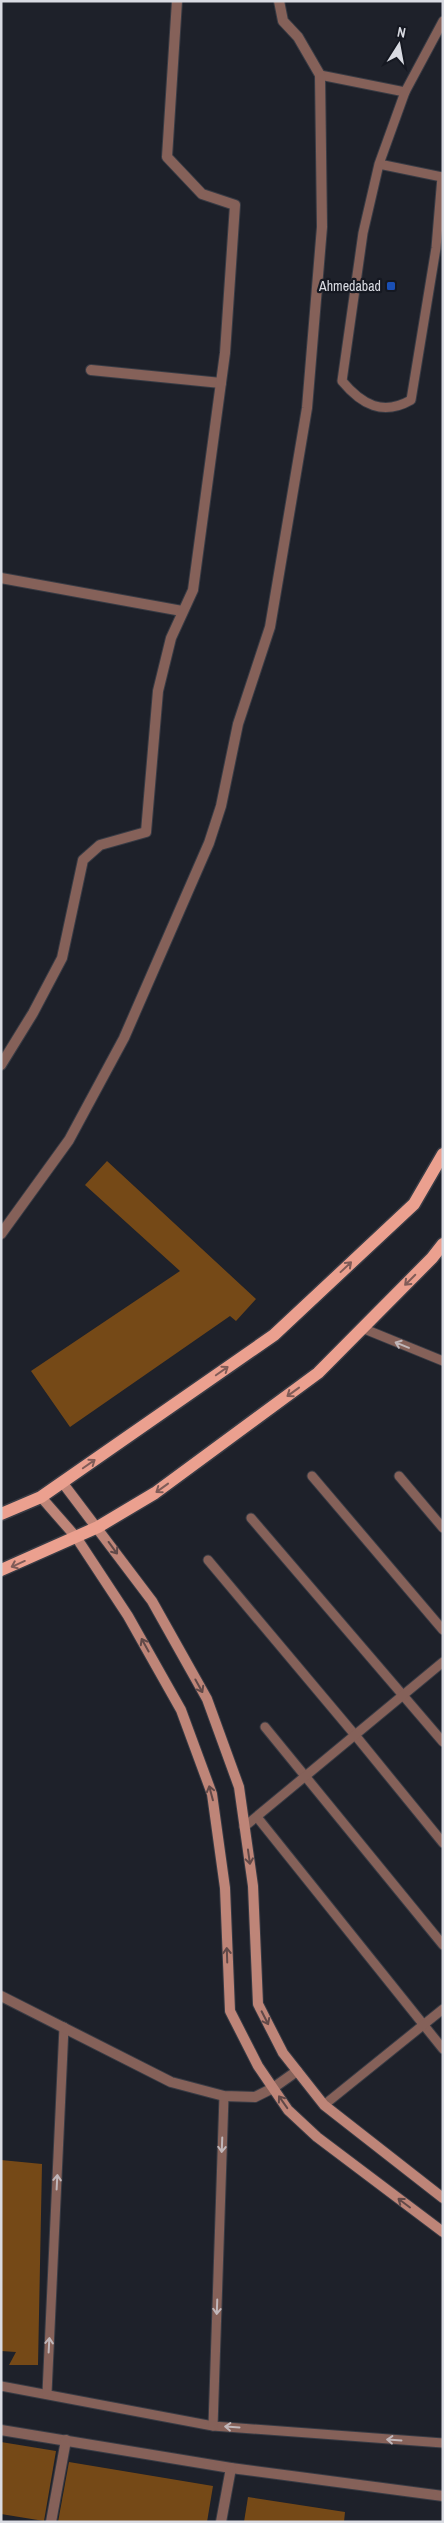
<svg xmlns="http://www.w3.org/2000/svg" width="444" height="2523" font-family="'Archivo Narrow',sans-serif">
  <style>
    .building { fill: #754917 }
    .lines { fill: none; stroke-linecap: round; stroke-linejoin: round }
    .service-casing { stroke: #383b44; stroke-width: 11 }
    .minor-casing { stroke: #383b44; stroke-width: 12 }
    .secondary-casing { stroke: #383b44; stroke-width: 12 }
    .primary-casing { stroke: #383b44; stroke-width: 15 }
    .service { stroke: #856159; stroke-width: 9 }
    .minor { stroke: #856159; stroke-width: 10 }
    .secondary { stroke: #be8578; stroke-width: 10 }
    .primary { stroke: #eba08f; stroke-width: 12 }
    .oneway { stroke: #805c58 }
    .oneway2 { stroke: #c0b6b9 }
    .oneway3 { stroke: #614948 }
    .transit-dot { fill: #1a4fb4; stroke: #151821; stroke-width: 2 }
    .labels { text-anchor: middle; stroke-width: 4.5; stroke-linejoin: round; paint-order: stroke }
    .poi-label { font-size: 14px; fill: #d9dbe2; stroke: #151821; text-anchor: end }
  </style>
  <rect width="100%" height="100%" fill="#1e212a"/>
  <!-- building -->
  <g class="building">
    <path d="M107,1161l149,138 -20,22 -6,-5 -160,111 -39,-56 149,-100 -95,-86z"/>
    <path d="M1,2160l41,4 -4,201h-29l7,-13 -15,-1z"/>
    <path d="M1,2442l55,9 -12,70 -43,-7z"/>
    <path d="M69,2462l144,24 -6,36h-149z"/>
    <path d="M248,2497l97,15 -1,10h-100z"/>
  </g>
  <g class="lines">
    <defs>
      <g id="service">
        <path d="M320,75l85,17"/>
        <path d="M379,164l63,13 -6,71 -25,152c-28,16 -49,5 -69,-19l21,-148 16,-69 26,-72 38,-71"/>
        <path d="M362,1328l81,33"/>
        <path d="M312,1476l131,154"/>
        <path d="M399,1476l44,52"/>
        <path d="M251,1518l192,224"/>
        <path d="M208,1560l147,175 88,108"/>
        <path d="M265,1727l178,218"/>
        <path d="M257,1817l186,232"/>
        <path d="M244,1827l199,-165"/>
        <path d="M324,2105l119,-96"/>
        <path d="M1,2386l212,40 230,17"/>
        <path d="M47,2393l17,-366"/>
        <path d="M213,2426l11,-330"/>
      </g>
      <g id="minor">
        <path d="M91,370l130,13"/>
        <path d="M1,578l181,33"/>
        <path d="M1,1065l32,-52 29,-55 21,-98 17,-15 46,-13 12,-141 13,-53 22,-48 32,-237 10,-148 -33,-11 -35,-37 10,-156"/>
        <path d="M1,1234l68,-94 55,-102 85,-195 12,-37 17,-82 32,-97 37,-219 15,-181 -2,-152 -22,-38 -15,-16 -4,-20"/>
        <path d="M1,1996l170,86 53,14 31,1 18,-9 24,-17"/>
        <path d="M1,2430l230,38 212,28"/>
        <path d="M51,2522l15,-82"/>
        <path d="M221,2522l10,-54"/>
      </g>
      <g id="secondary">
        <path d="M62,1482l90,119 55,98 32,88 14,99 5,118 25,49 41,52 119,93"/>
        <path d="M41,1497l35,40 52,79 53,94 31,84 13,94 5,123 28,55 30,44 29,27 126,95"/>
      </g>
      <g id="primary">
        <path d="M1,1514l40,-17 233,-162 140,-131 29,-50"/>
        <path d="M1,1570l97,-43 57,-34 163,-120 114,-115 11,-14"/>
      </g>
    </defs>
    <!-- service casing -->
    <use href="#service" class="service-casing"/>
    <!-- minor casing -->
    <use href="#minor" class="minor-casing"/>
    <!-- secondary casing -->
    <use href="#secondary" class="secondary-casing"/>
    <!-- primary casing -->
    <use href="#primary" class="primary-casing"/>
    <!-- service -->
    <use href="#service" class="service"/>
    <!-- minor -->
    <use href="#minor" class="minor"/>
    <!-- secondary -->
    <use href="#secondary" class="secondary"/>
    <!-- primary -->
    <use href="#primary" class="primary"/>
  </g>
  <!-- one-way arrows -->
  <defs><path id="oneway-shaft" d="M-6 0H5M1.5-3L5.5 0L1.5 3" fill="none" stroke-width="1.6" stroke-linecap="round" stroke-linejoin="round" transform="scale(1.25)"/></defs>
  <g class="oneway">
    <use href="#oneway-shaft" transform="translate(346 1267) rotate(-43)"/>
    <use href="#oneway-shaft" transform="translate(410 1280) rotate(135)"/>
    <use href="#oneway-shaft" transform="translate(222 1371) rotate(-35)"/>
    <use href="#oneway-shaft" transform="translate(293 1392) rotate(144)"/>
    <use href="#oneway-shaft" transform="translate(89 1464) rotate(-35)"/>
    <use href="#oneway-shaft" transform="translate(162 1488) rotate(144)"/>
    <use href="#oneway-shaft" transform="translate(18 1564) rotate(156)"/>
  </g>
  <g class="oneway2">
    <use href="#oneway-shaft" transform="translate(402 1345) rotate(-158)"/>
    <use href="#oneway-shaft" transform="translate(222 2145) rotate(92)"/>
    <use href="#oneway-shaft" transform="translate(57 2182) rotate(-87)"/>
    <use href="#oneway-shaft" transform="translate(217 2307) rotate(92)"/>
    <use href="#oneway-shaft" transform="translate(49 2345) rotate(-87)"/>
    <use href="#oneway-shaft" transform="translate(232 2427) rotate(-176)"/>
    <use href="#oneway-shaft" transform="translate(394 2440) rotate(-176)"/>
  </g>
  <g class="oneway3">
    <use href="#oneway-shaft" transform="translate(113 1548) rotate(54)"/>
    <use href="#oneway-shaft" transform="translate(145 1645) rotate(-119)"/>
    <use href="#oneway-shaft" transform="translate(199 1686) rotate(61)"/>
    <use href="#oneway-shaft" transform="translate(211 1793) rotate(-105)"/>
    <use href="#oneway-shaft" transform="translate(249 1857) rotate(82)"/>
    <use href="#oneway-shaft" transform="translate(227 1955) rotate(-92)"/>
    <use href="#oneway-shaft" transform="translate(265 2018) rotate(63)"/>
    <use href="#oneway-shaft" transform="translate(283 2102) rotate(-125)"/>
    <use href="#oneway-shaft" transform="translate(404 2203) rotate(-143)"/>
  </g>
  <!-- markers -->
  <rect class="transit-dot" x="386" y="281" width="10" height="10" rx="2.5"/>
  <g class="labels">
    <!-- poi labels -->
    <g class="poi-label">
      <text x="381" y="291">Ahmedabad</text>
    </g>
  </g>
  <!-- border -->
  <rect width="444" height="2523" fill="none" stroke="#d9dbe2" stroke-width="5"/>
  <!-- north arrow -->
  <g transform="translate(399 45) rotate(11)" stroke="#151821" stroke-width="4" paint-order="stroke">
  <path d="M0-4L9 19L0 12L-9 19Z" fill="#d9dbe2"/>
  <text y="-8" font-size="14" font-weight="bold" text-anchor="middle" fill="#d9dbe2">N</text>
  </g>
</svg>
